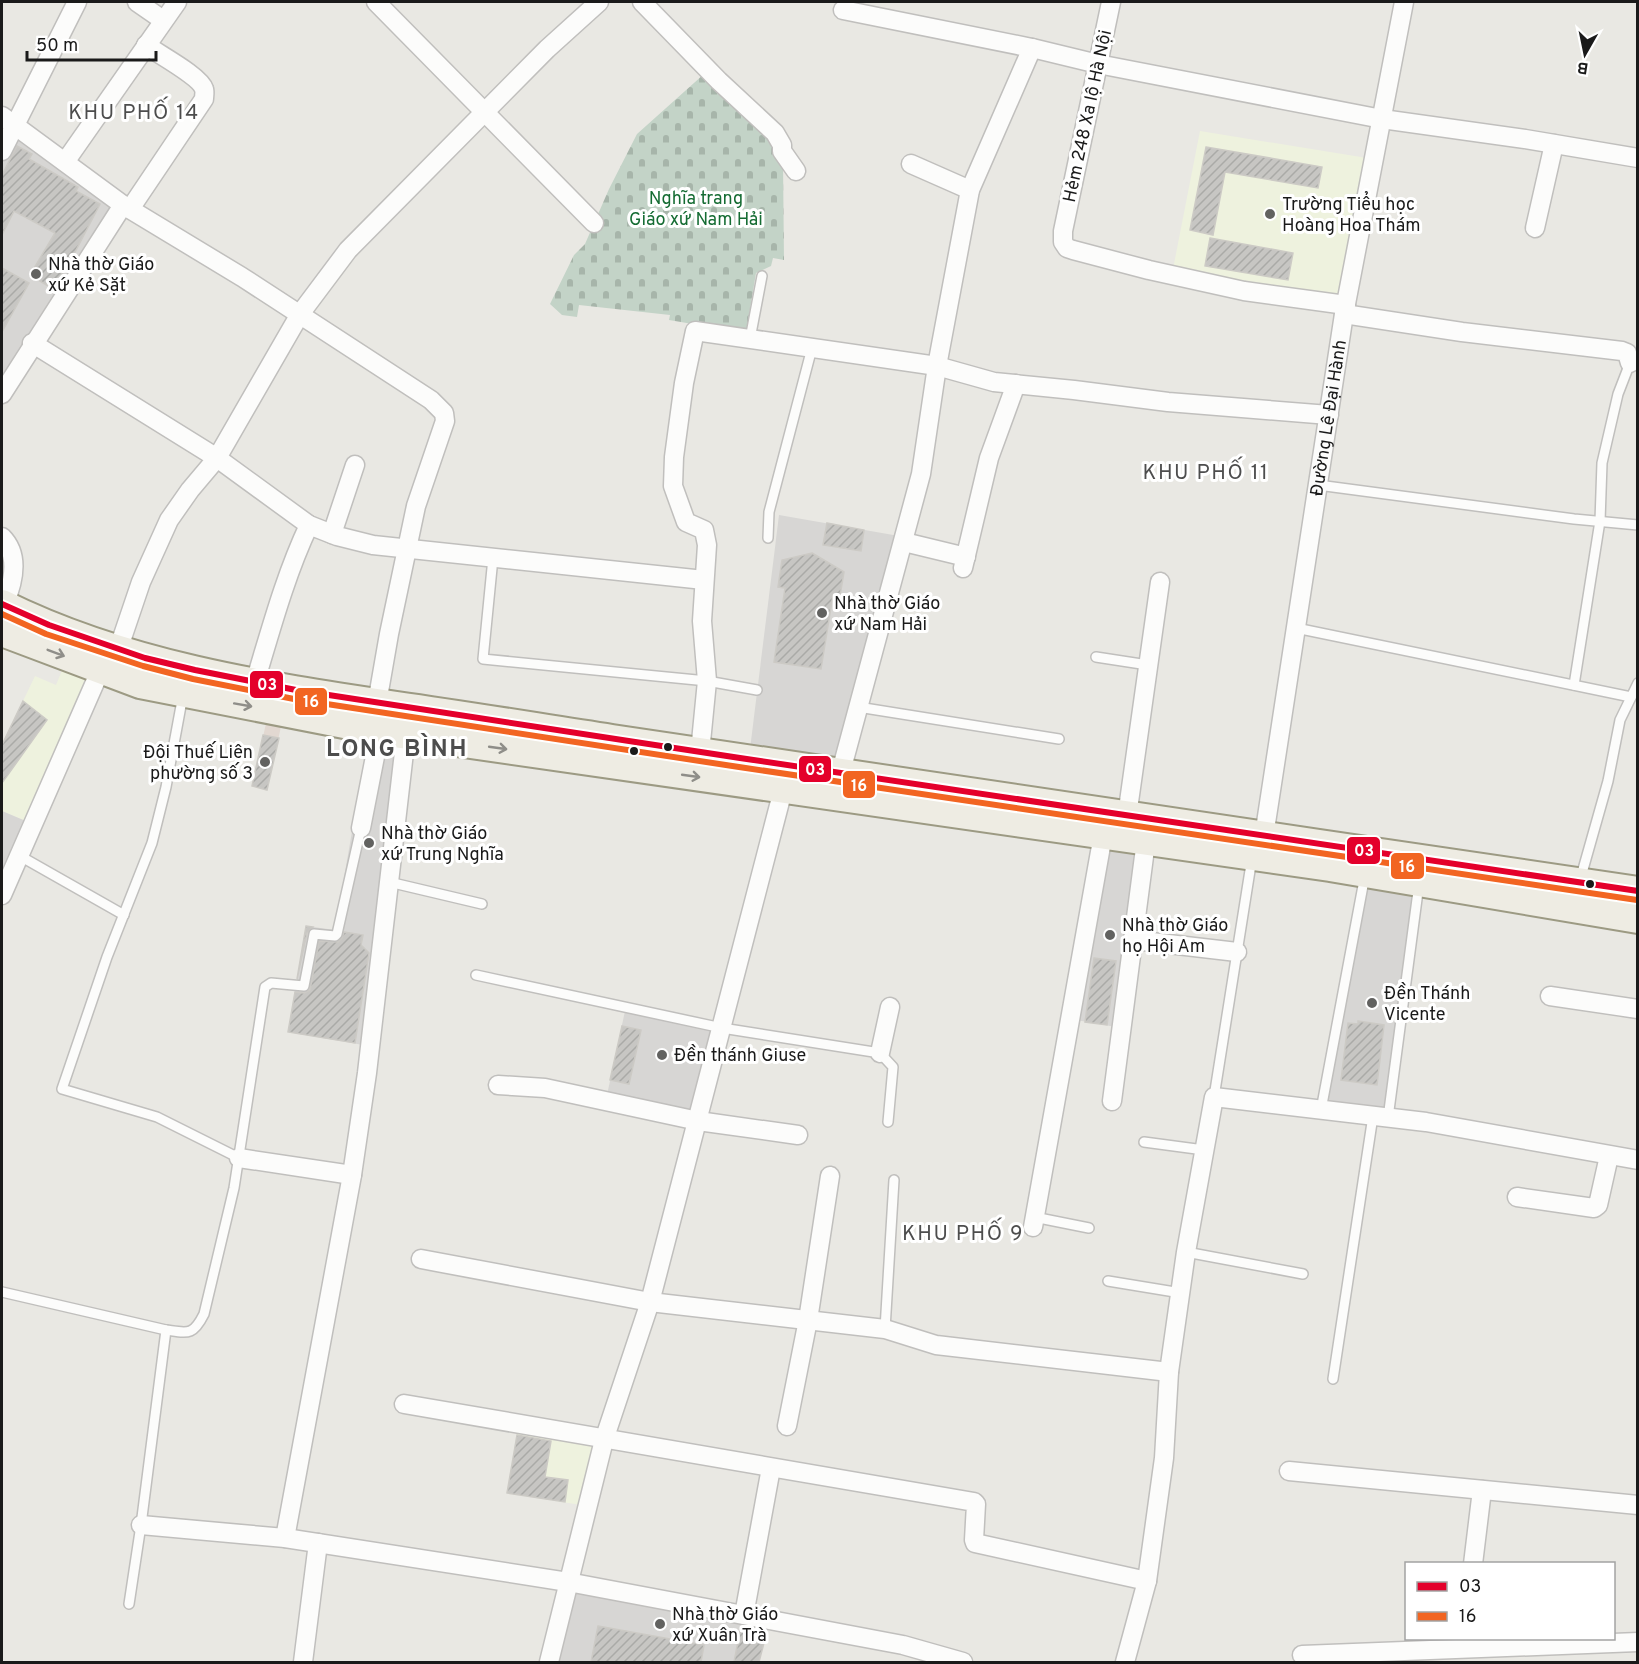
<svg xmlns="http://www.w3.org/2000/svg" width="1639" height="1664" font-family="Overpass,sans-serif">
  <style>
    .commercial { fill: #e2d8d1 }
    .education { fill: #eef2de }
    .religious { fill: #d7d6d4 }
    .cemetery { fill: url(#cemetery-stones) }
    .building { fill: url(#building-hatch); stroke: #cccac5; stroke-width: 1.5 }
    .lines { fill: none; stroke-linecap: round; stroke-linejoin: round }
    .lane-casing { stroke: #c0bfbd; stroke-width: 12 }
    .street-casing { stroke: #c0bfbd; stroke-width: 21 }
    .primary-casing { stroke: #9c9a83; stroke-width: 32 }
    .lane { stroke: #fcfcfb; stroke-width: 9 }
    .street { stroke: #fcfcfb; stroke-width: 18 }
    .primary { stroke: #eeece3; stroke-width: 28 }
    .bus-1-casing { stroke: #fff; stroke-width: 10 }
    .bus-2-casing { stroke: #fff; stroke-width: 10 }
    .bus-1 { stroke: #e4002b; stroke-width: 6 }
    .bus-2 { stroke: #f26522; stroke-width: 6 }
    .oneway { stroke: #8f8e89 }
    .poi-dot { fill: #626260; stroke: #fff; stroke-width: 2 }
    .bus-dot { fill: #1a1a1a; stroke: #fff; stroke-width: 2 }
    .labels { text-anchor: middle; stroke-width: 6; stroke-linejoin: round; paint-order: stroke }
    .street-label { font-size: 18px; fill: #1a1a1a; stroke: #fff }
    .park-label { font-size: 18px; fill: #156c33; stroke: #fff }
    .poi-label { font-size: 18px; fill: #1a1a1a; stroke: #fff; text-anchor: start }
    .quarter-label { font-size: 21px; letter-spacing: 1.5px; fill: #4d4d4d; stroke: #fff }
    .district-label { font-size: 24px; font-weight: bold; letter-spacing: 1.5px; fill: #4d4d4d; stroke: #fff }
    .line-badge { stroke: #fff; stroke-width: 2 }
    .badge-label { font-size: 16px; text-anchor: middle; font-weight: bold; fill: #fff }
  </style>
  <defs>
    <pattern id="cemetery-stones" width="16" height="16" patternUnits="userSpaceOnUse" patternTransform="scale(1.5)"><rect width="16" height="16" fill="#c3d3c7"/><path d="M2 7V4a2 2 0 0 1 4 0v3zM10 15v-3a2 2 0 0 1 4 0v3z" fill="#a7b5aa"/></pattern>
    <pattern id="building-hatch" width="6" height="6" patternUnits="userSpaceOnUse" patternTransform="scale(1.5)"><rect width="6" height="6" fill="#c7c6c3"/><path d="M-1 1l2-2M0 6l6-6M5 7l2-2" fill="none" stroke="#aaaaa7"/></pattern>
  </defs>
  <rect width="100%" height="100%" fill="#e9e8e3"/>
  <!-- commercial -->
  <path class="commercial" d="M267,719l15,3 -15,68 -15,-4z"/>
  <!-- education -->
  <g class="education">
    <path d="M1200,131l167,27 -26,140 -92,-13 -76,-16z"/>
    <path d="M63,668l26,10 -61,144 -26,-11v-66l33,-69 21,9z"/>
    <path d="M518,1430l77,14 -14,61 -74,-12z"/>
  </g>
  <!-- religious -->
  <g class="religious">
    <path d="M16,134l98,72 -112,176v-217z"/>
    <path d="M779,515l120,21 -63,228 -86,-15z"/>
    <path d="M368,739l31,4 -36,302 -75,-13 18,-106 29,4z"/>
    <path d="M2,811l26,11 -26,59z"/>
    <path d="M1107,845l32,5 -23,177 -40,-7z"/>
    <path d="M1368,883l45,8 -29,220 -57,-8z"/>
    <path d="M625,1011l90,19 -22,84 -86,-19z"/>
    <path d="M572,1588l197,38 -10,36h-204z"/>
  </g>
  <!-- cemetery -->
  <path class="cemetery" d="M704,74l66,63 13,25 1,98 -11,-2 -2,8 -15,7 -10,60 -77,-13 1,-5 -91,-10 -2,12 -15,-2 -12,-11 24,-49 11,-11 24,-55 28,-55z"/>
  <!-- building -->
  <g class="building">
    <path d="M17,146l15,8 -3,5 49,28 -2,4 24,13 -27,52 -20,33 -23,-14 25,-42 -41,-22 -12,24v-60z"/>
    <path d="M1206,147l116,20 -4,21 -93,-16 -12,63 -23,-5z"/>
    <path d="M1210,238l83,15 -5,27 -83,-14z"/>
    <path d="M2,268l27,15 -27,49z"/>
    <path d="M827,523l37,7 -3,21 -38,-6z"/>
    <path d="M812,553l32,19 -4,24 -7,-1 -12,74 -47,-7 11,-74 -7,-1 4,-27z"/>
    <path d="M23,701l24,19 -45,63v-38z"/>
    <path d="M263,735l16,3 -12,52 -15,-4z"/>
    <path d="M306,926l7,1 -6,6 -10,46z"/>
    <path d="M344,932l19,3 -2,10 8,8 -14,90 -67,-11 7,-40 9,1 6,-3 9,-49 19,1 4,-4z"/>
    <path d="M1094,958l22,3 -9,64 -22,-3z"/>
    <path d="M1358,1021l26,4 -7,60 -36,-5 7,-57 10,1z"/>
    <path d="M622,1026l19,4 -12,54 -19,-4z"/>
    <path d="M517,1435l34,6 -6,36 23,3 -3,22 -58,-9z"/>
    <path d="M598,1626l106,19 -3,17h-110z"/>
    <path d="M741,1626l26,5 -8,31h-25z"/>
  </g>
  <g class="lines">
    <defs>
      <g id="lane">
        <path d="M750,339l12,-63"/>
        <path d="M1318,485l256,34 64,6"/>
        <path d="M768,538l1,-26 43,-164"/>
        <path d="M493,558l-10,101 224,22 50,9"/>
        <path d="M1296,628l335,69"/>
        <path d="M1096,657l52,8"/>
        <path d="M1574,685l26,-164 2,-58 16,-69 12,-31"/>
        <path d="M183,695l-17,92 -14,56 -45,114 -45,132 95,28 82,41"/>
        <path d="M858,707l201,32"/>
        <path d="M20,856l104,59"/>
        <path d="M1580,880l28,-99 12,-61 18,-37"/>
        <path d="M389,882l93,22"/>
        <path d="M476,975l246,53 158,25 13,14 -5,55"/>
        <path d="M1214,1097l38,-239"/>
        <path d="M1321,1110l44,-235"/>
        <path d="M1388,1118l31,-234"/>
        <path d="M1144,1142l60,8"/>
        <path d="M1034,1217l55,11"/>
        <path d="M1186,1252l117,22"/>
        <path d="M1108,1281l73,12"/>
        <path d="M2,1292l164,38c22,3 27,6 38,-16l30,-126 31,-201 6,-4 33,3 10,-52 21,2 2,-2 24,-106"/>
        <path d="M885,1329l9,-149"/>
        <path d="M1333,1379l40,-263"/>
        <path d="M129,1604l12,-79 25,-195"/>
      </g>
      <g id="street">
        <path d="M137,2l26,18"/>
        <path d="M376,2l218,221"/>
        <path d="M642,2l77,79 56,52 7,12v6l14,20"/>
        <path d="M1111,2l-48,229v11l4,6 6,2 76,20 95,21 102,14"/>
        <path d="M843,10l189,38 66,16 284,55 143,20 113,19"/>
        <path d="M2,116l121,89 119,72 189,123 13,13 1,8 -29,85 -27,128 -12,69"/>
        <path d="M2,151l75,-149"/>
        <path d="M65,162l112,-160"/>
        <path d="M911,164l59,26"/>
        <path d="M130,209l74,-110c0,-3 1,-7 0,-10 -4,-13 -46,-35 -58,-44"/>
        <path d="M1535,228l19,-84"/>
        <path d="M1344,314l118,18 160,19 5,2 3,10"/>
        <path d="M32,343l185,115 92,67 28,11 36,9 331,35"/>
        <path d="M2,394l121,-189"/>
        <path d="M332,534l23,-69"/>
        <path d="M2,537c19,19 11,47 2,68"/>
        <path d="M904,542l62,15"/>
        <path d="M963,568l26,-110 27,-74"/>
        <path d="M118,650l23,-68 28,-62 21,-30 27,-32 83,-144 48,-64 199,-201 52,-47"/>
        <path d="M255,682c16,-53 30,-106 54,-157"/>
        <path d="M700,752l7,-71 -5,-60 5,-76 -3,-15 -18,-8 -13,-36 1,-29 10,-74 11,-52 242,35 57,16 80,8 94,12 161,13"/>
        <path d="M840,775l81,-301 16,-108 33,-176 62,-142"/>
        <path d="M1127,816l33,-234"/>
        <path d="M361,828l19,-97"/>
        <path id="s1" d="M1264,836l80,-522 60,-312"/>
        <path d="M2,895l98,-224"/>
        <path d="M1134,940l103,12"/>
        <path d="M1550,996l88,13"/>
        <path d="M880,1053l10,-46"/>
        <path d="M498,1085l47,3 153,33 100,14"/>
        <path d="M1112,1101l34,-260"/>
        <path d="M239,1158l113,17"/>
        <path d="M1517,1197l77,11 4,-3 11,-49"/>
        <path d="M1033,1227l70,-392"/>
        <path d="M421,1259l229,43 235,27 51,16 233,27"/>
        <path d="M404,1404l570,98 2,2 -2,36 1,3 172,38"/>
        <path d="M787,1426l21,-106 22,-144"/>
        <path d="M1289,1471l349,34"/>
        <path d="M141,1525l144,13 283,44 335,63 60,17"/>
        <path d="M285,1538l67,-363 15,-102 39,-338"/>
        <path d="M1473,1564l9,-74"/>
        <path d="M744,1615l27,-147"/>
        <path d="M1302,1655l336,-13"/>
        <path d="M303,1662l15,-119"/>
        <path d="M549,1662l55,-222 46,-138 133,-512"/>
        <path d="M1125,1662l22,-81 17,-123 5,-86 17,-120 28,-155 212,25 212,38"/>
      </g>
      <g id="primary">
        <path d="M2,604c123,61 260,82 395,102 71,10 143,22 215,33 341,52 684,101 1026,152"/>
        <path d="M2,632l138,52 240,47 950,136 308,52"/>
      </g>
    </defs>
    <!-- lane casing -->
    <use href="#lane" class="lane-casing"/>
    <!-- street casing -->
    <use href="#street" class="street-casing"/>
    <!-- primary casing -->
    <use href="#primary" class="primary-casing"/>
    <!-- lane -->
    <use href="#lane" class="lane"/>
    <!-- street -->
    <use href="#street" class="street"/>
    <!-- primary -->
    <use href="#primary" class="primary"/>
    <defs>
      <path id="bus-1" d="M2,604l47,21 96,33 50,12 101,20 444,68 898,133"/>
      <path id="bus-2" d="M2,614l44,20 97,32 50,13 101,20 445,68 898,133"/>
    </defs>
    <!-- bus-1 casing -->
    <use href="#bus-1" class="bus-1-casing"/>
    <!-- bus-2 casing -->
    <use href="#bus-2" class="bus-2-casing"/>
    <!-- bus-1 -->
    <use href="#bus-1" class="bus-1"/>
    <!-- bus-2 -->
    <use href="#bus-2" class="bus-2"/>
  </g>
  <!-- one-way arrows -->
  <defs><path id="oneway-shaft" d="M-6 0H5M1.5-3L5.5 0L1.5 3" fill="none" stroke-width="1.6" stroke-linecap="round" stroke-linejoin="round" transform="scale(1.5)"/></defs>
  <g class="oneway">
    <use href="#oneway-shaft" transform="translate(56 653) rotate(21)"/>
    <use href="#oneway-shaft" transform="translate(243 705) rotate(10)"/>
    <use href="#oneway-shaft" transform="translate(498 748) rotate(8)"/>
    <use href="#oneway-shaft" transform="translate(691 776) rotate(8)"/>
  </g>
  <!-- markers -->
  <g class="poi-dot">
    <circle cx="1270" cy="214" r="6"/>
    <circle cx="36" cy="274" r="6"/>
    <circle cx="822" cy="613" r="6"/>
    <circle cx="265" cy="762" r="6"/>
    <circle cx="369" cy="843" r="6"/>
    <circle cx="1110" cy="935" r="6"/>
    <circle cx="1372" cy="1003" r="6"/>
    <circle cx="662" cy="1055" r="6"/>
    <circle cx="660" cy="1624" r="6"/>
  </g>
  <g class="bus-dot">
    <circle cx="668" cy="747" r="5"/>
    <circle cx="634" cy="751" r="5"/>
    <circle cx="1590" cy="884" r="5"/>
  </g>
  <g class="labels">
    <!-- street labels -->
    <g class="street-label">
      <text transform="translate(1087 116) rotate(-78)" y="6">Hẻm 248 Xa lộ Hà Nội</text>
      <text dy="6" stroke="none"><textPath href="#s1" startOffset="423">Đường Lê Đại Hành</textPath></text>
    </g>
    <!-- park labels -->
    <g class="park-label">
      <text x="696" y="204">Nghĩa trang<tspan x="696" dy="21">Giáo xứ Nam Hải</tspan></text>
    </g>
    <!-- poi labels -->
    <g class="poi-label">
      <text x="1282" y="210">Trường Tiểu học<tspan x="1282" dy="21">Hoàng Hoa Thám</tspan></text>
      <text x="48" y="270">Nhà thờ Giáo<tspan x="48" dy="21">xứ Kẻ Sặt</tspan></text>
      <text x="834" y="609">Nhà thờ Giáo<tspan x="834" dy="21">xứ Nam Hải</tspan></text>
      <text x="253" y="758" text-anchor="end">Đội Thuế Liên<tspan x="253" dy="21">phường số 3</tspan></text>
      <text x="381" y="839">Nhà thờ Giáo<tspan x="381" dy="21">xứ Trung Nghĩa</tspan></text>
      <text x="1122" y="931">Nhà thờ Giáo<tspan x="1122" dy="21">họ Hội Am</tspan></text>
      <text x="1384" y="999">Đền Thánh<tspan x="1384" dy="21">Vicente</tspan></text>
      <text x="674" y="1061">Đền thánh Giuse</text>
      <text x="672" y="1620">Nhà thờ Giáo<tspan x="672" dy="21">xứ Xuân Trà</tspan></text>
    </g>
    <!-- quarter labels -->
    <g class="quarter-label">
      <text x="134" y="119">KHU PHỐ 14</text>
      <text x="1206" y="479">KHU PHỐ 11</text>
      <text x="963" y="1240">KHU PHỐ 9</text>
    </g>
    <!-- district labels -->
    <g class="district-label">
      <text x="397" y="756">LONG BÌNH</text>
    </g>
  </g>
  <g class="line-badge">
    <rect x="249" y="670" width="35" height="29" rx="6" fill="#e4002b"/>
    <rect x="294" y="687" width="34" height="29" rx="6" fill="#f26522"/>
    <rect x="798" y="755" width="34" height="28" rx="6" fill="#e4002b"/>
    <rect x="842" y="770" width="34" height="29" rx="6" fill="#f26522"/>
    <rect x="1346" y="836" width="35" height="29" rx="6" fill="#e4002b"/>
    <rect x="1390" y="852" width="35" height="28" rx="6" fill="#f26522"/>
  </g>
  <g class="badge-label">
    <text x="267" y="690">03</text>
    <text x="311" y="707">16</text>
    <text x="815" y="775">03</text>
    <text x="859" y="791">16</text>
    <text x="1364" y="856">03</text>
    <text x="1407" y="872">16</text>
  </g>
  <!-- border -->
  <rect width="1639" height="1664" fill="none" stroke="#1a1a1a" stroke-width="6"/>
  <!-- legend -->
  <rect x="1405" y="1562" width="210" height="78" fill="#ffffff" stroke="#a3a3a3" stroke-width="1.5"/>
  <rect x="1417" y="1582" width="30" height="9" fill="#e4002b" stroke="#a3a3a3" stroke-width="1.5"/>
  <text x="1459" y="1592" font-size="18" fill="#1a1a1a">03</text>
  <rect x="1417" y="1612" width="30" height="9" fill="#f26522" stroke="#a3a3a3" stroke-width="1.5"/>
  <text x="1459" y="1622" font-size="18" fill="#1a1a1a">16</text>
  <!-- north arrow -->
  <g transform="translate(1585 54) rotate(189)" stroke="#ffffff" stroke-width="4.5" paint-order="stroke">
  <path d="M0-4.5L10 22L0 15L-10 22Z" fill="#1a1a1a"/>
  <text y="-9" font-size="16" font-weight="bold" text-anchor="middle" fill="#1a1a1a">B</text>
  </g>
  <!-- scale -->
  <path d="M27 51v9h129v-9" fill="none" stroke="#1a1a1a" stroke-width="3"/>
  <text x="36" y="51" font-size="18" fill="#1a1a1a" stroke="#ffffff" stroke-width="4.5" paint-order="stroke">50 m</text>
</svg>
